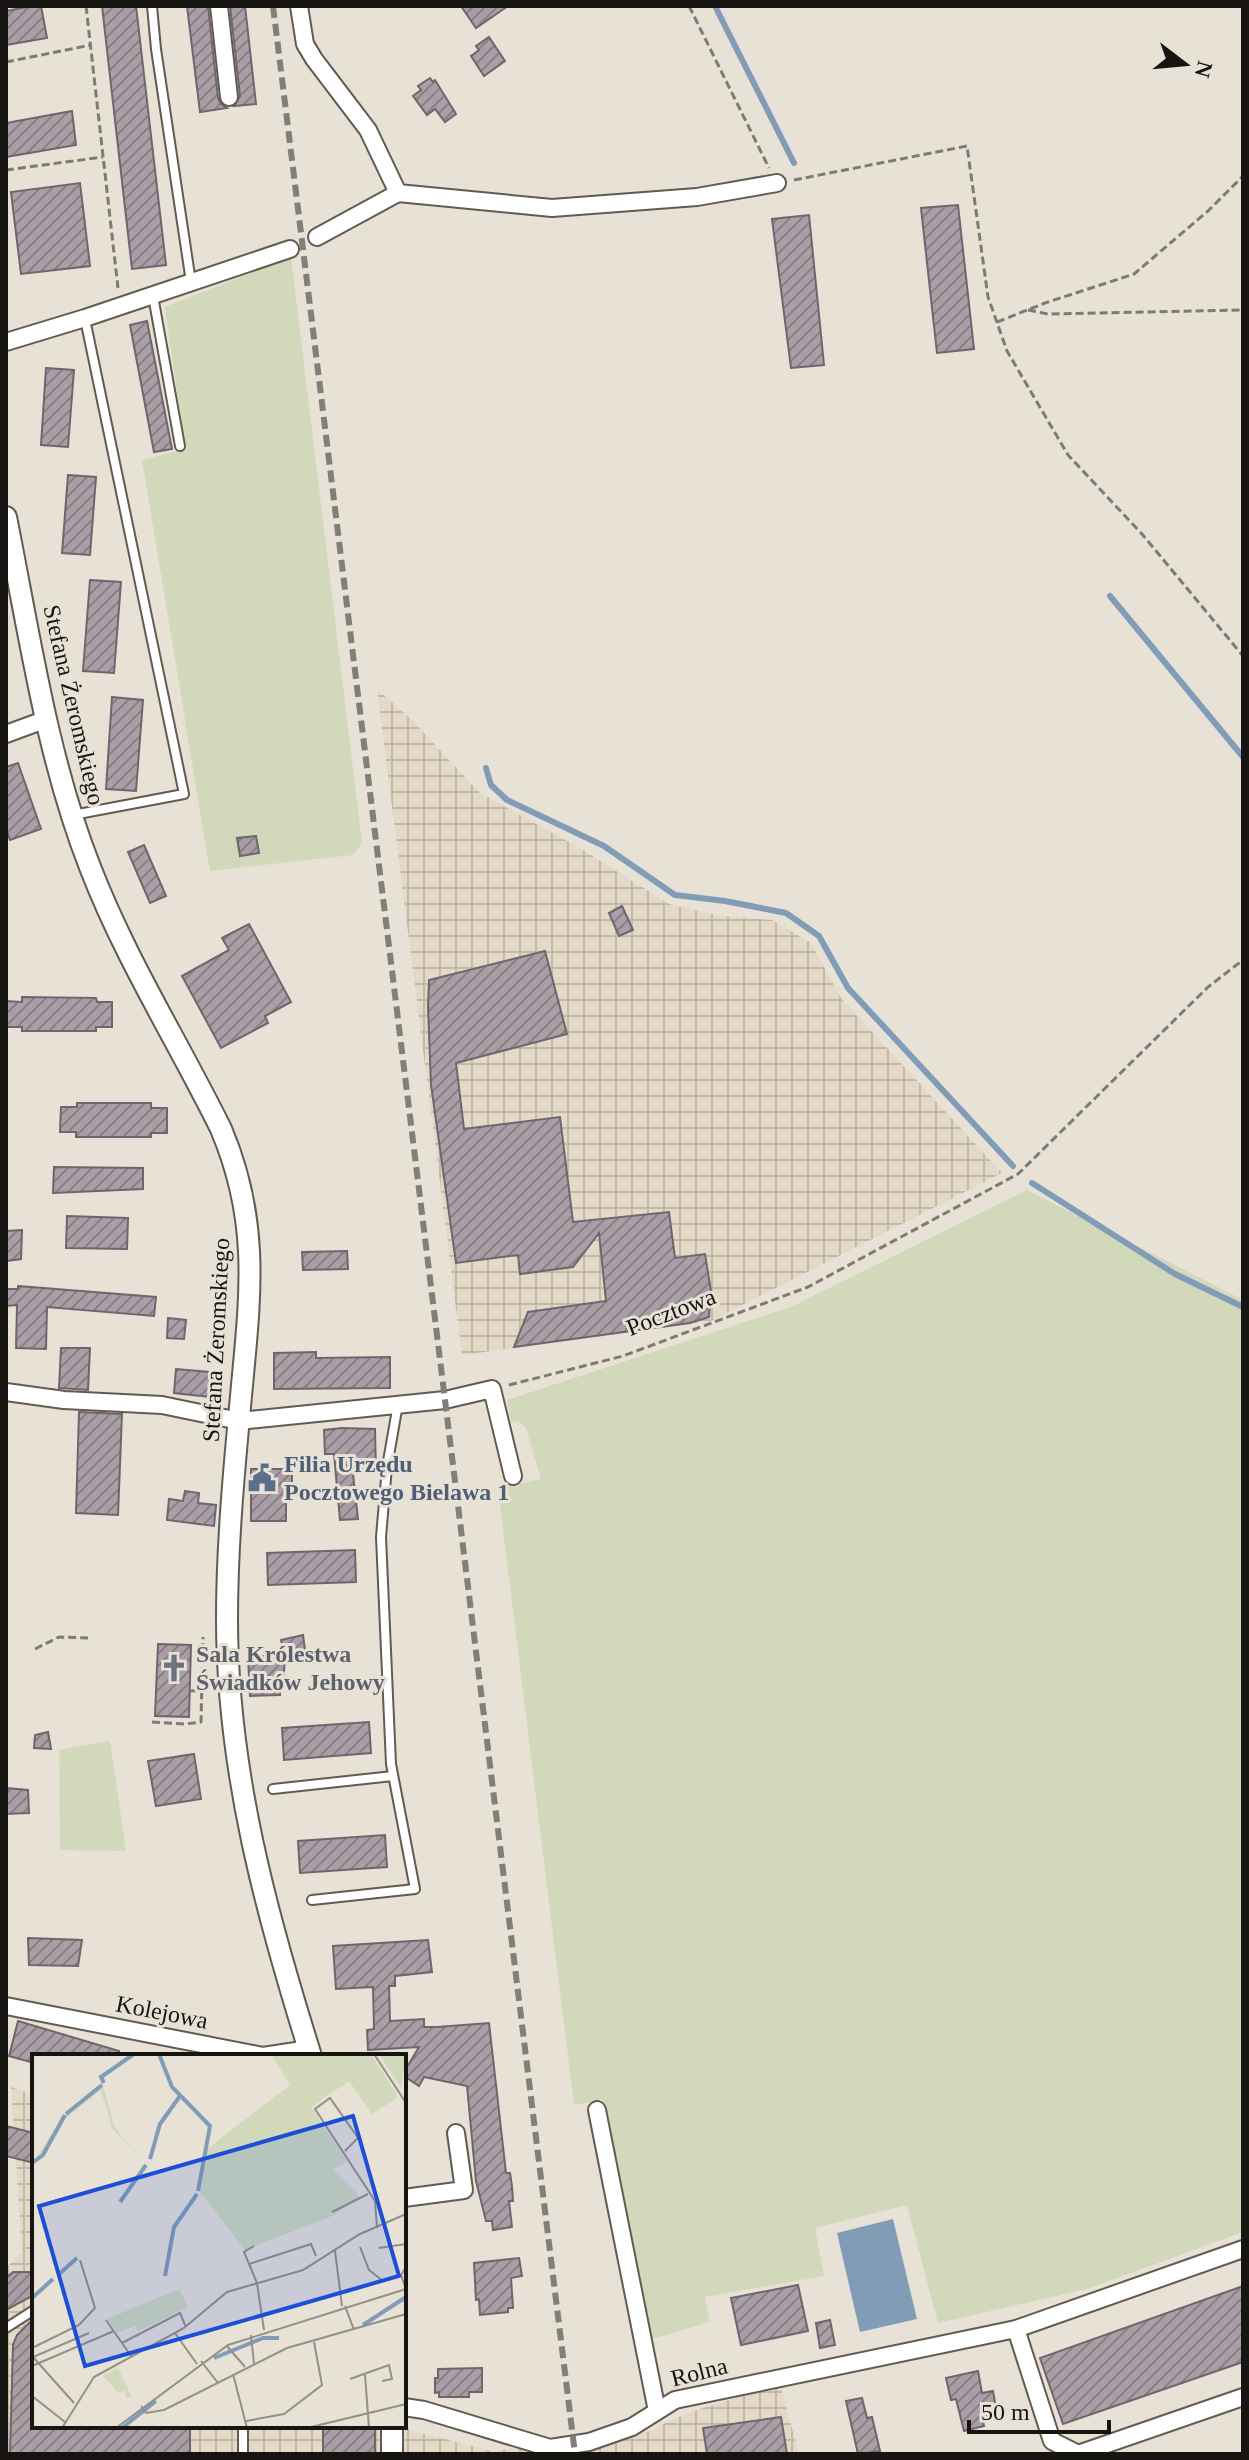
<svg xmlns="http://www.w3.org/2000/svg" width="1249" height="2460" font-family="Georgia,serif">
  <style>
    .industrial { fill: url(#industrial-grid) }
    .green { fill: #d2d9ba }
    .water { fill: #819cb7 }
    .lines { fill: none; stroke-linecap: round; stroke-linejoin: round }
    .stream { stroke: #819cb7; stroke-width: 6 }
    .building { fill: url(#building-hatch); stroke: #70656c; stroke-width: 2 }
    .service-casing { stroke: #615b51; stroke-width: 12 }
    .minor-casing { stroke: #615b51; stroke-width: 20 }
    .tertiary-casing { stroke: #615b51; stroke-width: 24 }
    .path { stroke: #7f7a73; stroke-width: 3; stroke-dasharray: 8 4; stroke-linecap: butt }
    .service { stroke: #fff; stroke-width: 8 }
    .minor { stroke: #fff; stroke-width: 16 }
    .tertiary { stroke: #fff; stroke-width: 20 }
    .rail { stroke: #837e77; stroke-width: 6; stroke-dasharray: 12 6; stroke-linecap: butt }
    .labels { text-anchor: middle; stroke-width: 6; stroke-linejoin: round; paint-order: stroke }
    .street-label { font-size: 24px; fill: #171511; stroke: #e8e1d6 }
    .service-label { font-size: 24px; font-weight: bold; fill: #4e5e75; stroke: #e8e1d6; text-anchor: start }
    .worship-label { font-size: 24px; font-weight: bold; fill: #5b616d; stroke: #e8e1d6; text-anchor: start }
    .inset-river { fill: none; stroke: #819cb7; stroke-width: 4 }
    .inset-road { fill: none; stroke: #948f87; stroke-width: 2 }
    .view { fill: #1d4ed8; fill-opacity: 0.15; stroke: #1d4ed8; stroke-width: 4 }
    .inset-edge { fill: none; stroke: #171511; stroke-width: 4 }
  </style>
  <defs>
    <pattern id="industrial-grid" width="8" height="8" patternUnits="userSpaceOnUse" patternTransform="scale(2)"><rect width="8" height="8" fill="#e3d9c6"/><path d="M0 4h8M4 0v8" fill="none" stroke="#c2b9a9"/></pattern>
    <pattern id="building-hatch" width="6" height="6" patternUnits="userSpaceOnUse" patternTransform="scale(2)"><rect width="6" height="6" fill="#aa9fa6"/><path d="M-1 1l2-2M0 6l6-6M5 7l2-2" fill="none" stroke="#898086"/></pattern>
  </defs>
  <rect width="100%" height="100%" fill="#e8e1d6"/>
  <!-- industrial -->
  <g class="industrial">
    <path d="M377,689l34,30 69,74 100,55 89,56 52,12 51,4 39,23 30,55 161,175 -291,148 -249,34z"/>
    <path d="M11,2087l23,8v331h370v-12l5,16 83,21 159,-20 20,-11 28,-11 81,-24 19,69h-793v-186l16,-17z"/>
  </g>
  <!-- green -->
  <g class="green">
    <path d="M291,257l71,586 -9,12 -143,16 -68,-411 43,-11 -20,-142z"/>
    <path d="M1027,1190l216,110v932l-156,57 -149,34 -31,-118 -92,23 9,48 -119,21 5,25 -61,18 -46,-241 -29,6 -76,-616 43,-10 -15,-51 -9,-7 -6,1 -4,-22 286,-94z"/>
    <path d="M110,1741l16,110 -66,-1 -1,-100z"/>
  </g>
  <!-- water -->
  <path class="water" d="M893,2219l24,100 -57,13 -23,-99z"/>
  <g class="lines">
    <!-- stream -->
    <g class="stream">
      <path d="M715,6l79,157"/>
      <path d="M1110,596l133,161"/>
      <path d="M486,768l5,17 16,15 97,46 71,49 50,6 61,12 33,23 29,52 165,178"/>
      <path d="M1032,1183l143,91 68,33"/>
    </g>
  </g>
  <!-- building -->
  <g class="building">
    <path d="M31,6h10l6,32 -41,7v-34z"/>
    <path d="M102,6h34l30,259 -34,4z"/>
    <path d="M187,6h21l10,92 3,6 6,4 -27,4z"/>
    <path d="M230,6h15l11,98 -22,2 6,-10z"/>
    <path d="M461,6h47l-32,22z"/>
    <path d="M489,37l16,24 -21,15 -13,-20 8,-6 -3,-4z"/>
    <path d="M430,78l3,4 2,-2 21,34 -11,8 -10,-13 -8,6 -14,-19 8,-6 -3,-4z"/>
    <path d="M72,111l4,34 -70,12v-34z"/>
    <path d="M80,183l10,83 -69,8 -10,-82z"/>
    <path d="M958,205l16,144 -37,4 -16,-145z"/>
    <path d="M809,215l15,150 -33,3 -19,-149z"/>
    <path d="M147,321l25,128 -18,3 -24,-127z"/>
    <path d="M46,368l28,2 -6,77 -27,-2z"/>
    <path d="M68,475l28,2 -6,78 -28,-2z"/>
    <path d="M90,580l31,2 -7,91 -31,-2z"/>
    <path d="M112,697l31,3 -7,91 -30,-2z"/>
    <path d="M18,763l23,66 -31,11 -4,-11v-62z"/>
    <path d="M256,836l3,17 -19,3 -3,-18z"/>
    <path d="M144,845l22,51 -16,7 -22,-51z"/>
    <path d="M622,906l11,24 -14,6 -10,-23z"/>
    <path d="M249,924l42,78 -26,14 3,7 -47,25 -39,-72 47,-26 -7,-12z"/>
    <path d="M545,951l22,83 -111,29 8,66 96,-12 13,105 96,-10 6,46 30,-4 6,37 -2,26 -19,6 -176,24 14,-35 78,-11 -7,-68 -26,34 -53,7 -2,-19 -62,8 -25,-178 -3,-78 1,-27z"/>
    <path d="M22,997l74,1 1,4h15v25h-16v4h-74v-4h-16v-26l16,1z"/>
    <path d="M77,1103h74v5h16v25h-16v4h-75v-5h-16l1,-25h16z"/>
    <path d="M54,1167l89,1v21l-90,4z"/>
    <path d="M67,1216l61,2 -1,31 -61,-1z"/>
    <path d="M22,1230l-1,29 -15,2v-30z"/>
    <path d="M347,1251l1,18 -45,1 -1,-18z"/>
    <path d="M18,1286l138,11 -2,19 -107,-9 -1,42 -30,-1 1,-43 -11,1v-17h12z"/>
    <path d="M168,1318l18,2 -2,19 -17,-1z"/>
    <path d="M61,1348h29l-2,42 -29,-2z"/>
    <path d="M316,1352v6l74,-1v31l-116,1v-36z"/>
    <path d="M176,1369l45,4 -2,25 -45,-5z"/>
    <path d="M79,1412l43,2 -4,101 -42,-2z"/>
    <path d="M342,1428l33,1 1,44 -23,1 5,45 -18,1 -6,-66h-9l-1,-24z"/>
    <path d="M251,1469h41v19h-6v33h-35z"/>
    <path d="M185,1491l14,2 -1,10 18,2 -2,21 -47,-6 2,-21 14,2z"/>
    <path d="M355,1550l1,32 -88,3 -1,-32z"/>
    <path d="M303,1635l3,22 -21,2 -2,23h-4l1,13 -30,1 -2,-39 36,-2 -3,-15z"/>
    <path d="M158,1644l33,1 -2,72 -34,-1z"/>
    <path d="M369,1722l2,31 -87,7 -2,-32z"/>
    <path d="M48,1732l3,17 -17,-1 1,-13z"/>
    <path d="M194,1754l7,45 -45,7 -8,-45z"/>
    <path d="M6,1788l22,2 1,23 -23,1z"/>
    <path d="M385,1835l2,32 -87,6 -2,-32z"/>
    <path d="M28,1938l54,2 -4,26 -49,-1z"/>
    <path d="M428,1940l4,32 -37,4v10h-6l1,35 34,-2v8h13l52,-4 17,150h4l2,13 1,15h-4l3,26 -19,3 -1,-9h-6l-10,-40 -9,-95 -43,-9 -5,9 -15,-10v-4l15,-25 -51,3 -1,-20 7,-1 -1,-42 -37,2 -3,-43z"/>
    <path d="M18,2021l101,30v5h-85v7l-25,-7z"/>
    <path d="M6,2126l28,7v30l-28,-7z"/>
    <path d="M519,2258l3,18 -11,2 2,30h-5v4l-28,3 -1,-16 -3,1 -2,-37z"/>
    <path d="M13,2272h21v23l-28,15v-32z"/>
    <path d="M798,2285l10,46 -67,14 -10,-47z"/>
    <path d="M1243,2286v76l-180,62 -23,-66z"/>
    <path d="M34,2318v108h156v28h-180l3,-109 4,-10z"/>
    <path d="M830,2320l5,25 -15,3 -4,-25z"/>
    <path d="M482,2368v24h-13v5h-30v-5l-4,1v-15h3v-9z"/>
    <path d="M978,2371l4,22 11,-2 4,23 -15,3 2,9 -20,5 -8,-32 -5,1 -5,-22z"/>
    <path d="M862,2398l5,20 5,-1 8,34 -22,3 -12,-53z"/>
    <path d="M781,2417l6,37h-80l-4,-26z"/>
    <rect x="323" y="2426" width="52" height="28"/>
  </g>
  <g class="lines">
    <defs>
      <g id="service">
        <path d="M152,6l4,43 35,233"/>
        <path d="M153,296l27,150"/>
        <path d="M73,815l111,-21 -99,-475"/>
        <path d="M273,1789l120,-13"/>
        <path d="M312,1900l103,-11 -24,-125 -10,-227 6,-70 11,-63"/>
        <path d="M6,2328l28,-18"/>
        <path d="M243,2454v-28"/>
      </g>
      <g id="minor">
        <path d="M219,6l10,91"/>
        <path d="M299,6l6,38 9,15 54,71 30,63 154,15 145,-11 80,-14"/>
        <path d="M317,237l81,-44"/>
        <path d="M6,342l79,-24 205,-69"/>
        <path d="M6,734l41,-15"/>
        <path d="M6,1392l58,8 98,5 77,16 206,-21 47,-11 21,87"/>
        <path d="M6,2006l257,50 46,-7"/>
        <path d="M597,2110l60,301"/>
        <path d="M404,2198l60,-8 -8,-57"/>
        <path d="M1016,2329l36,112 26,13"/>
        <path d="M404,2407l20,3 126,38 39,-6 43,-15 43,-27 341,-71 227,-80"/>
        <path d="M1078,2454l165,-57"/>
      </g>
      <g id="tertiary">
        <path d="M6,517c23,115 41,241 84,350 35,91 88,175 131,262 40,94 29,169 20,267 -7,74 -14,149 -14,223 0,151 39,294 84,437"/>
        <path d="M392,2426v28"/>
      </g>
    </defs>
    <!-- service casing -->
    <use href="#service" class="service-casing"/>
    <!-- minor casing -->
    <use href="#minor" class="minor-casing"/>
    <!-- tertiary casing -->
    <use href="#tertiary" class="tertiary-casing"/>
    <!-- path -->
    <g class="path">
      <path d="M86,6l32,282"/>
      <path d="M689,6l80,162"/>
      <path d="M6,62l85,-17"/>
      <path d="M6,170l97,-13"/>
      <path d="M794,180l173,-34 21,151 19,54 61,104 74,79 101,122"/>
      <path d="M1028,310l20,4 195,-4"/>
      <path d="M997,322l48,-19 89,-29 74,-63 35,-35"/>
      <path d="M509,1385l114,-29 185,-69 210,-113 190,-187 35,-27"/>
      <path d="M35,1649l24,-12 29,1"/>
      <path d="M190,1691l18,-1"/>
      <path d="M152,1722l33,2 16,-2 2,-85"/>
    </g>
    <!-- service -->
    <use href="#service" class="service"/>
    <!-- minor -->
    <use href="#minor" class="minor"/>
    <!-- tertiary -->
    <use href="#tertiary" class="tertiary"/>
    <!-- rail -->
    <path class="rail" d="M273,6l302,2448"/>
  </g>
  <!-- icons -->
  <defs>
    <symbol id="civic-bare" viewBox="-9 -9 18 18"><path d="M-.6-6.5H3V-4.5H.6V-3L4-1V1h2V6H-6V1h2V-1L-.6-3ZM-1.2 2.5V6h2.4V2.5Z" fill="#5c6f8a" stroke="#e8e1d6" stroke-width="2.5" paint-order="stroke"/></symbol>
    <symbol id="church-bare" viewBox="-9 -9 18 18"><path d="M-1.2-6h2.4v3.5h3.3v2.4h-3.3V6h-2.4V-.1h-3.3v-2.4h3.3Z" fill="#6b7280" stroke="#e8e1d6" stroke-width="2.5" paint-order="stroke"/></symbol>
  </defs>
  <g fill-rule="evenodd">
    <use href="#civic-bare" x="242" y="1458" width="40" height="40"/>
    <use href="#church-bare" x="154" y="1648" width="40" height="40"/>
  </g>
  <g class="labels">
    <!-- street labels -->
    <g class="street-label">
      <text transform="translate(74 705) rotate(77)" y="8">Stefana Żeromskiego</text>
      <text transform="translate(671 1312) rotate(-21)" y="8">Pocztowa</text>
      <text transform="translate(216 1340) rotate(-87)" y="8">Stefana Żeromskiego</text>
      <text transform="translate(162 2012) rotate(11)" y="8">Kolejowa</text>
      <text transform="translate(699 2372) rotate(-14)" y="8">Rolna</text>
    </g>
    <!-- service labels -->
    <g class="service-label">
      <text x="284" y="1472">Filia Urzędu<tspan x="284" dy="28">Pocztowego Bielawa 1</tspan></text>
    </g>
    <!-- worship labels -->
    <g class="worship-label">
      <text x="196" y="1662">Sala Królestwa<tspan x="196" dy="28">Świadków Jehowy</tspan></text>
    </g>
  </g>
  <!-- overview -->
  <g transform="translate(32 2054)">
    <rect width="374" height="374" fill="#e8e1d6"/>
    <path d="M347,0h27l-5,34zM68,32l4,3 11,39 23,27 -26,-27 -11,-38 -40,32 -17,35 -12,8 29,-47z" fill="#d2d9ba"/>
    <path d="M239,0h100l27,43 -26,17 -23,-33 -38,26 36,54 -14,9 27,27 -28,19 -87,34 -46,-59 8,-42 83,-64zM147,235l9,18 -50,24 -3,-5 -17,7 -11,-14zM86,314l13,28 -5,3v-9l-8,3 -15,-17z" fill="#d2d9ba"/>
    <path class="inset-river" d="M127,0l13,33 38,39 -12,65M72,29l-3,-6 33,-23M34,60l36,-29M118,105l10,-35 20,-28M0,109l11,-8 22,-40M88,148l26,-37M26,221l19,-17M133,222l9,-49 23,-33M0,244l21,-19M331,271l43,-28M182,304l49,-20h16M90,374l34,-27"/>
    <path class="inset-road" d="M342,0l32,49M313,97l13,-13 -28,-40 -15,11 60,92 2,27M300,158l36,-18M222,192l-10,6 13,31 7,47M328,193l9,23 14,11 18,-6M347,194l27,-4M303,197l7,55M217,210l62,-20 5,12M374,235l-5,-14 5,-8M313,252l9,24M74,266l25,36M143,279l22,31M219,281l3,29M90,289l58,-30 6,14M195,292l18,21M0,294l47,-23 16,-17 -15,-48M169,307l17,22M0,312l82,-35M201,320l14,54M333,321l4,53M318,325l39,-14 3,14 -10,2M0,342l33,26M42,349l-41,-46 56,-24M109,352l5,7 18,-3 123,-62 119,-34M214,367l38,-7 38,-29 -8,-43M30,374l32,-51 90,-49 43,-36 76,-22 57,-36 46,-20M84,374l112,-83 178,-56M275,374l99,-24"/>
    <path class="view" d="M321,62l46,160 -314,90 -46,-160z"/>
    <rect width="374" height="374" class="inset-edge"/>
  </g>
  <!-- border -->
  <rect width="1249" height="2460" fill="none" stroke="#171511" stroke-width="16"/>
  <!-- north arrow -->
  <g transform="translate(1185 64) rotate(106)" stroke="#e8e1d6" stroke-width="6" paint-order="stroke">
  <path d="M0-6L14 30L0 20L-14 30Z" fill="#171511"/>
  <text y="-12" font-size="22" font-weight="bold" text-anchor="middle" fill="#171511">N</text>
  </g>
  <!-- scale -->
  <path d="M969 2420v12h140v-12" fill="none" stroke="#171511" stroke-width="4"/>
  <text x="981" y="2420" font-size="24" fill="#171511" stroke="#e8e1d6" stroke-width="6" paint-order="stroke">50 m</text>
</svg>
